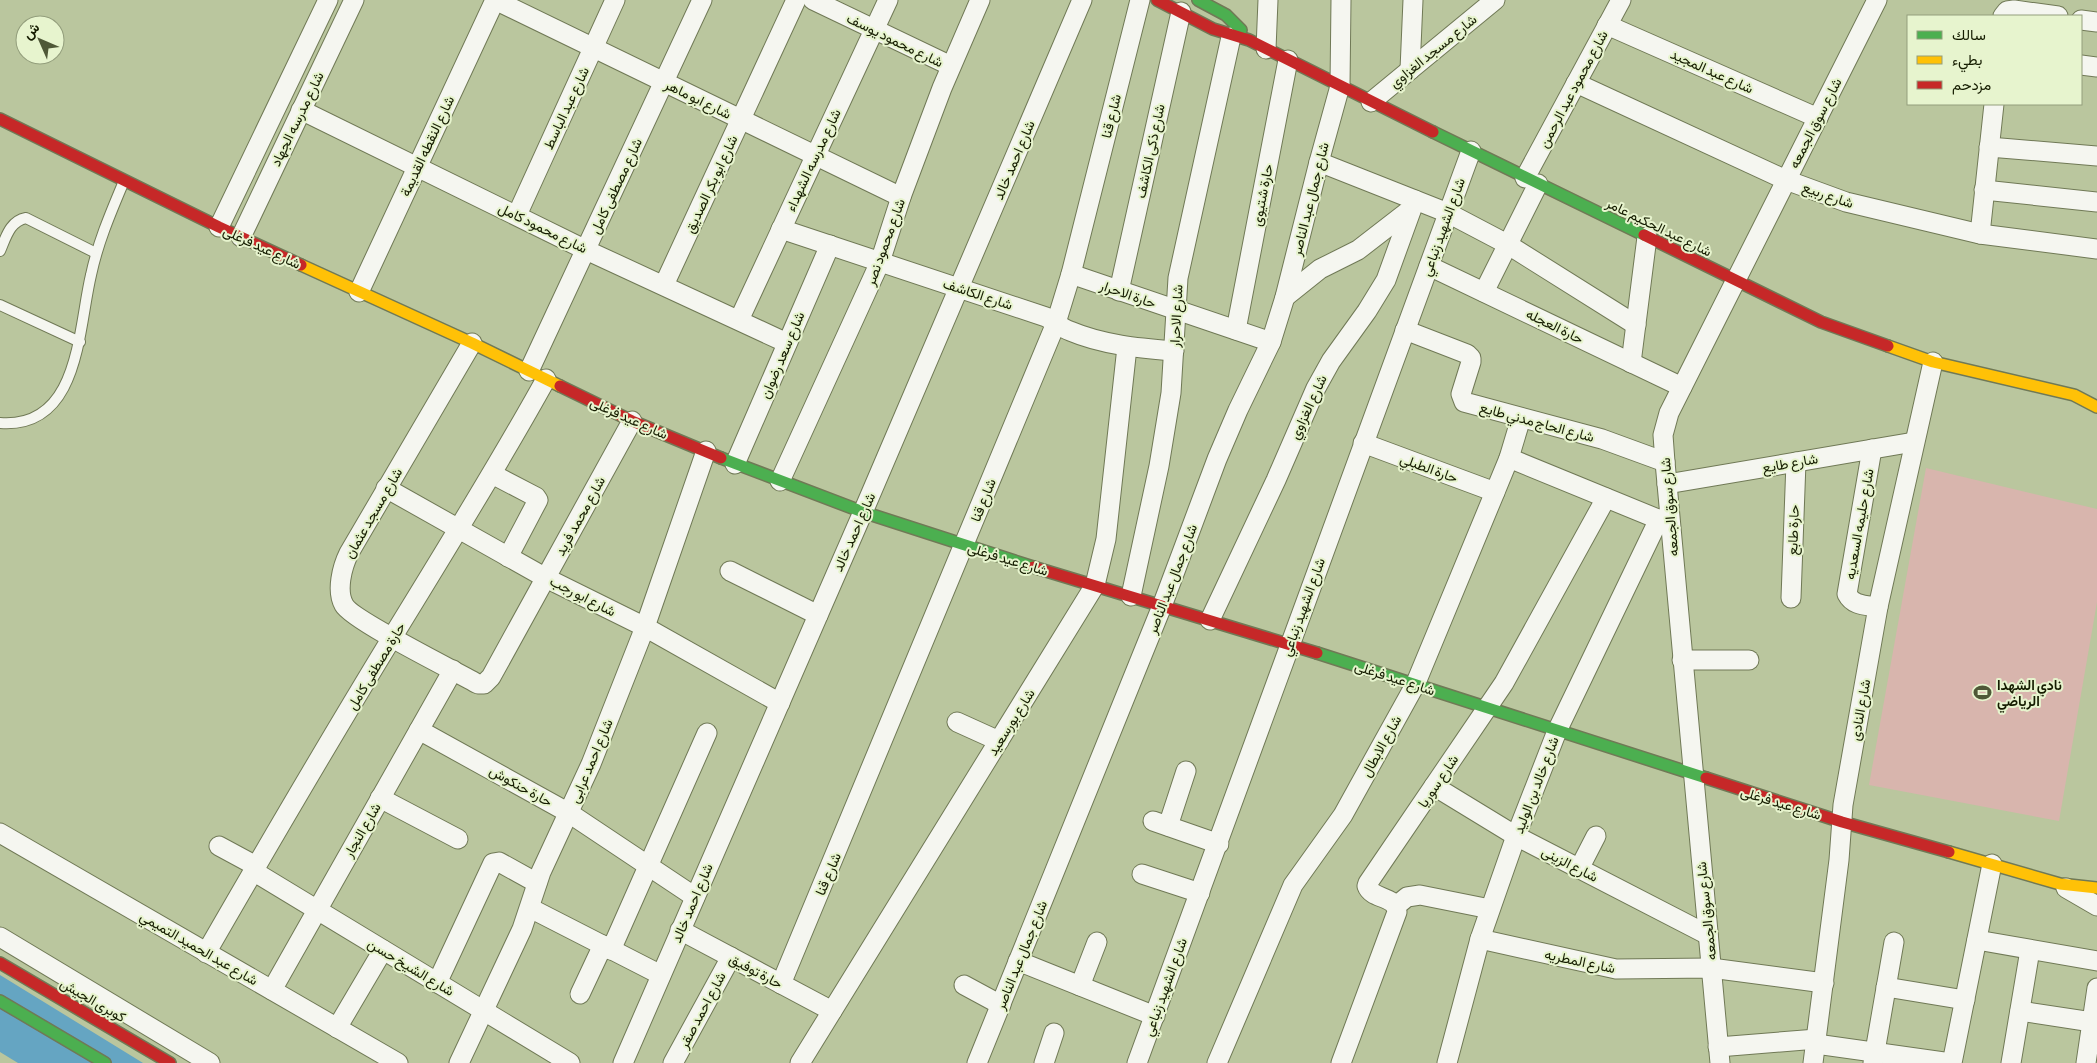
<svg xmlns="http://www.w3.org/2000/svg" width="2097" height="1063" font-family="'Asap Condensed',Vazirmatn,sans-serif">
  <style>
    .green { fill: #d8b5ad }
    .water { fill: #65a5c2 }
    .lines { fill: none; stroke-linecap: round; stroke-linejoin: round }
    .lane-casing { stroke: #707956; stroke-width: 12 }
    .street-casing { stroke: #707956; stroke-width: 21 }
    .fast-casing { stroke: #707956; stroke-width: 14 }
    .slow-casing { stroke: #707956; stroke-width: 14 }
    .jam-casing { stroke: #707956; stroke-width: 14 }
    .lane { stroke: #f5f6f0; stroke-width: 10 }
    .street { stroke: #f5f6f0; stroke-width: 19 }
    .fast { stroke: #4caf50; stroke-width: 11 }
    .slow { stroke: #ffc107; stroke-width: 11 }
    .jam { stroke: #c62828; stroke-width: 11 }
    .labels { text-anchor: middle; stroke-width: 4; stroke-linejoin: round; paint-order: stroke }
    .street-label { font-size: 14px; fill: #151c00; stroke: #e7f4ce }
    .poi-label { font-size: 14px; font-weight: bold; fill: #151c00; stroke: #e7f4ce; text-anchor: start }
  </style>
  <rect width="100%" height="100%" fill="#bac69e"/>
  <!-- green -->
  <path class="green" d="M1926,468l171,41v93l-38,219 -190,-36z"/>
  <!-- water -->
  <path class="water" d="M0,975l143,88h-125l-18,-11z"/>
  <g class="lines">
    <defs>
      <g id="lane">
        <path d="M0,251c6,-14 10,-30 26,-33l70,35"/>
        <path d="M0,305l80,37"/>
        <path d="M0,423c80,6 78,-94 91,-148 7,-33 20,-63 33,-94"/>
      </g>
      <g id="street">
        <path d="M495,0l406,197"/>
        <path d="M813,0l138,66"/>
        <path d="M2003,16l4,-5 7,-1 44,6"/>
        <path d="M2081,20l16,2"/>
        <path d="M1607,25l211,93"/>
        <path d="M1266,49l2,-49"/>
        <path d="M2081,65l16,2"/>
        <path d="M1410,70l3,-70"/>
        <path d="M1576,83l210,97 60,22 134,32 117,15"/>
        <path d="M1371,102l124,-102"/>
        <path d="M301,110l285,140 201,93"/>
        <path d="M1989,147l108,9"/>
        <path d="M1319,162l129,51 59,31 129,81"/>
        <path d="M1525,178l96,-178"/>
        <path d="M1984,190l113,12"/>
        <path d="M517,215l98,-215"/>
        <path d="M219,227l109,-227"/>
        <path d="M781,229l265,88c9,4 15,11 24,14 33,14 69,17 104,20"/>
        <path d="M1980,234l14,-130"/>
        <path d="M241,237l113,-237"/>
        <path d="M1429,266l253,121"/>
        <path d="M1071,274l200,68"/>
        <path d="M664,285l132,-285"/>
        <path d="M1119,291l62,-279"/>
        <path d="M359,292l136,-292"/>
        <path d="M1484,292l54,-108"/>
        <path d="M1285,297l35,-28 38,-19 53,-41"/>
        <path d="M739,320l149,-320"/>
        <path d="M1236,330l52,-270"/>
        <path d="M1405,330l62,24 4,4v4l-10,32 3,8 138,37 63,23"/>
        <path d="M472,343l-123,210c-7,14 -13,38 -5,52 8,15 113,67 134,79h6l7,-7 141,-256"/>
        <path d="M1631,363l16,-126"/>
        <path d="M529,371l173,-371"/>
        <path d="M1363,443l132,49"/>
        <path d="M1872,449l-25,145c6,12 19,11 31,13"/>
        <path d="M1509,458l161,66"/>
        <path d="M735,464l95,-219"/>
        <path d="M492,474l44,23 2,3 -30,57"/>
        <path d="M780,481l100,-219 21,-65 41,-109 38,-88"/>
        <path d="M1667,484l247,-42"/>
        <path d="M386,488l160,90 99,49 135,76"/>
        <path d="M730,571l88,44"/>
        <path d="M1131,596l28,-130 12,-73 7,-115 53,-241"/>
        <path d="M1791,598l5,-136"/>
        <path d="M1210,620l66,-140 40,-92 15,-27 36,-50 19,-31 29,-80"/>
        <path d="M1682,660h67"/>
        <path d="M957,722l42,19"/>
        <path d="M419,730l150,83 126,84"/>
        <path d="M1434,786l82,50 192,99"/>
        <path d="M380,798l78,41"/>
        <path d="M1153,821l66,23"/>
        <path d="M1168,826l18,-55"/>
        <path d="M0,833l398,230"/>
        <path d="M219,846l37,20"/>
        <path d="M1579,869l17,-33"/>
        <path d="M253,871l317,192"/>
        <path d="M1142,874l58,19"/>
        <path d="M2066,888l31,18"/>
        <path d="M1396,906l11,-9 13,-2 70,14"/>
        <path d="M530,908l131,67"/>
        <path d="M680,930l152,81"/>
        <path d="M0,937l210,126"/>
        <path d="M1480,939l136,30 95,-1 113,15"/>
        <path d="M1977,940l120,21"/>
        <path d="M611,950l96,-217"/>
        <path d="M206,953c61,-106 123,-212 187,-317 52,-85 105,-170 153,-257"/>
        <path d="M1018,961l137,55"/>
        <path d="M437,983l56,-120 6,-1 38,21"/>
        <path d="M781,984l275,-661 15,-49 69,-274"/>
        <path d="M964,985l37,20"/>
        <path d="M1080,986l17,-44"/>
        <path d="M1886,987l79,13"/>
        <path d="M272,990l181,-320"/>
        <path d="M580,994l23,-49"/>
        <path d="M2020,1011l72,11"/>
        <path d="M337,1028l46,-78"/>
        <path d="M1816,1044l135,19"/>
        <path d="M1718,1047l99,-8"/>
        <path d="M459,1063l63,-134 19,-57 50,-108 54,-137 61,-176"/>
        <path d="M623,1063l240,-551 219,-512"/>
        <path d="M673,1063l58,-106"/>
        <path d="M800,1063l295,-478 11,-46 21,-192"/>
        <path d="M977,1063l185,-457 55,-147 21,-49 33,-68 14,-45 34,-135 21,-76 1,-86"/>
        <path d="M1044,1063l10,-30"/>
        <path d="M1137,1063l334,-912"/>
        <path d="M1217,1063l76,-178 50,-70 72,-130 80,-193 14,-34 12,-40"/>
        <path d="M1341,1063l56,-151c-1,-17 -25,-12 -30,-26l1,-3 136,-200 102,-185"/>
        <path d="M1447,1063l33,-124 36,-103 41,-105 102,-212"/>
        <path d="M1720,1063l-55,-601 -2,-27 6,-22 208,-413"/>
        <path d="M1813,1063l26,-203 4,-55 35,-198 55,-245"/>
        <path d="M1873,1063l21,-121"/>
        <path d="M1952,1063l40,-199"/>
        <path d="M2011,1063l19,-113"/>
        <path d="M2086,1063l11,-75"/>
      </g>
      <g id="fast">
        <path d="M1198,0l28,15 15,15"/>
        <path d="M1433,132l211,103"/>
        <path d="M721,458l142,54 170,55"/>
        <path d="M1317,653l389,125"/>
        <path d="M0,1001l105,62"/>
      </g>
      <g id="slow">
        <path d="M301,265l171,78 88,43"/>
        <path d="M1888,346l45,16 141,33 23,12"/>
        <path d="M1949,852l111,32 37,4"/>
      </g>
      <g id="jam">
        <path d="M1157,0l56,29 36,11 184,92"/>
        <path d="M0,119l219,108 82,38"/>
        <path d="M1644,235l177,87 67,24"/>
        <path d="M560,386l72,35 89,37"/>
        <path d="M1033,567l284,86"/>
        <path d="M1706,778l136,44 107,30"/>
        <path d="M0,963l170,100"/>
      </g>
    </defs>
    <!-- lane casing -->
    <use href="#lane" class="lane-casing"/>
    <!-- street casing -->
    <use href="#street" class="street-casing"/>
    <!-- fast casing -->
    <use href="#fast" class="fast-casing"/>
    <!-- slow casing -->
    <use href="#slow" class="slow-casing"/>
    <!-- jam casing -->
    <use href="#jam" class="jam-casing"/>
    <!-- lane -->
    <use href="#lane" class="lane"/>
    <!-- street -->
    <use href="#street" class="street"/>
    <!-- fast -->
    <use href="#fast" class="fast"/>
    <!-- slow -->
    <use href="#slow" class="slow"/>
    <!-- jam -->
    <use href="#jam" class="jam"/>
  </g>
  <!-- icons -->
  <defs>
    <symbol id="stadium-bare" viewBox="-9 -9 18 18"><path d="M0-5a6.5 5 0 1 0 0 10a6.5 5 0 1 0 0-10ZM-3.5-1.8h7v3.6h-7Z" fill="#4f5837" stroke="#e7f4ce" stroke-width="2.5" paint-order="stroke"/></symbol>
  </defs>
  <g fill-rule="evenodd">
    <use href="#stadium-bare" x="1970" y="680" width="25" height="25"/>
  </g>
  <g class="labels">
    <!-- street labels -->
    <g class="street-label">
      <text transform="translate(895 40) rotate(26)" y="5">شارع محمود يوسف</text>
      <text transform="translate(1433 51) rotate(-39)" y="5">شارع مسجد الغزاوي</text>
      <text transform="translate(1712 71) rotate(24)" y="5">شارع عبد المجيد</text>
      <text transform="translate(1573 89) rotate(-62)" y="5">شارع محمود عبد الرحمن</text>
      <text transform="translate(698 99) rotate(26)" y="5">شارع ابو ماهر</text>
      <text transform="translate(566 108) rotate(-65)" y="5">شارع عبد الباسط</text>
      <text transform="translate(1111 116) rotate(-76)" y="5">شارع قنا</text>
      <text transform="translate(297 119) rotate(-64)" y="5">شارع مدرسه الجهاد</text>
      <text transform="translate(1815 123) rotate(-63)" y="5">شارع سوق الجمعه</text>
      <text transform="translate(427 146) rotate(-65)" y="5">شارع النقطه القديمة</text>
      <text transform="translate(1150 151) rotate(-78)" y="5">شارع ذكى الكاشف</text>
      <text transform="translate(813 160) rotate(-65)" y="5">شارع مدرسه الشهداء</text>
      <text transform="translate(1014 160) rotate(-67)" y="5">شارع احمد خالد</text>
      <text transform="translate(711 184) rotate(-65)" y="5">شارع ابو بكر الصديق</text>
      <text transform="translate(616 186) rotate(-65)" y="5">شارع مصطفى كامل</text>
      <text transform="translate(1262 195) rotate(-79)" y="5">حارة شتيوى</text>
      <text transform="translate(1828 195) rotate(19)" y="5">شارع ربيع</text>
      <text transform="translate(1310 199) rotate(-76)" y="5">شارع جمال عبد الناصر</text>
      <text transform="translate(1443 227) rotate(-70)" y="5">شارع الشهيد زنباعي</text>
      <text transform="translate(1659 227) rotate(26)" y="5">شارع عبد الحكيم عامر</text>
      <text transform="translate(543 228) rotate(26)" y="5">شارع محمود كامل</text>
      <text transform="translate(885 242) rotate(-70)" y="5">شارع محمود نصر</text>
      <text transform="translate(262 247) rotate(25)" y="5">شارع عيد فرغلى</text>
      <text transform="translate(978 294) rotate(18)" y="5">شارع الكاشف</text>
      <text transform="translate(1128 294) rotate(19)" y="5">حارة الاحرار</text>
      <text transform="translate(1176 316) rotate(-87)" y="5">شارع الاحرار</text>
      <text transform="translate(1555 326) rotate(26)" y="5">حارة العجله</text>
      <text transform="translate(782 355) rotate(-67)" y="5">شارع سعد رضوان</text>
      <text transform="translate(1308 407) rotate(-65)" y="5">شارع الغزاوي</text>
      <text transform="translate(629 418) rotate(24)" y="5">شارع عيد فرغلى</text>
      <text transform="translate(1537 422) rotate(15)" y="5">شارع الحاج مدني طايع</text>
      <text transform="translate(1790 463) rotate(-10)" y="5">شارع طايع</text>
      <text transform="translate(1429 468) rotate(20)" y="5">حارة الطبلي</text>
      <text transform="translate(983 500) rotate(-68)" y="5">شارع قنا</text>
      <text transform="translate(1669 507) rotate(-95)" y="5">شارع سوق الجمعه</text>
      <text transform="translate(373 513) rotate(-60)" y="5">شارع مسجد عثمان</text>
      <text transform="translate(580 516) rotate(-61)" y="5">شارع محمد فريد</text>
      <text transform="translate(1859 524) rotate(-80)" y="5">شارع حليمه السعديه</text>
      <text transform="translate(1793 530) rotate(-88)" y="5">حارة طابع</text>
      <text transform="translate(854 532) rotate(-66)" y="5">شارع احمد خالد</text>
      <text transform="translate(1008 559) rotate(17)" y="5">شارع عيد فرغلى</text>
      <text transform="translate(1172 579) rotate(-69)" y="5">شارع جمال عبد الناصر</text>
      <text transform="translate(583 596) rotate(27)" y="5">شارع ابو رجب</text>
      <text transform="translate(1303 607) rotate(-70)" y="5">شارع الشهيد زنباعي</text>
      <text transform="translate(376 666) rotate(-59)" y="5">حارة مصطفى كامل</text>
      <text transform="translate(1395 678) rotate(18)" y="5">شارع عيد فرغلى</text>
      <text transform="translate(1860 710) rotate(-80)" y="5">شارع النادى</text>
      <text transform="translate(1011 722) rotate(-58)" y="5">شارع بورسعيد</text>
      <text transform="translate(1381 746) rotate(-61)" y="5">شارع الابطال</text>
      <text transform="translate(591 761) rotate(-67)" y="5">شارع احمد عرابى</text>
      <text transform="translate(1438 781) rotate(-56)" y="5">شارع سوريا</text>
      <text transform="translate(1536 785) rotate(-69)" y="5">شارع خالد بن الوليد</text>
      <text transform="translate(521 786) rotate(29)" y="5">حارة حنكوش</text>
      <text transform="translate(1781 803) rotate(17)" y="5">شارع عيد فرغلى</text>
      <text transform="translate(362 830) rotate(-60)" y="5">شارع النجار</text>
      <text transform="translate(1570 864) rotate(27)" y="5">شارع الزينى</text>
      <text transform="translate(828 874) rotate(-67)" y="5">شارع قنا</text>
      <text transform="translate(692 903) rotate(-67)" y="5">شارع احمد خالد</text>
      <text transform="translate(1706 911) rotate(-96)" y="5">شارع سوق الجمعه</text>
      <text transform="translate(199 948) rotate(30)" y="5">شارع عبد الحميد التميمي</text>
      <text transform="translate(1021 955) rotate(-68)" y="5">شارع جمال عبد الناصر</text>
      <text transform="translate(1580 961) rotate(12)" y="5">شارع المطريه</text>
      <text transform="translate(411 967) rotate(31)" y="5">شارع الشيخ حسن</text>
      <text transform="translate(756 971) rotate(28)" y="5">حارة توفيق</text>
      <text transform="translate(1165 987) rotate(-70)" y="5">شارع الشهيد زنباعي</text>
      <text transform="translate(93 1000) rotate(30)" y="5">كوبرى الجيش</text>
      <text transform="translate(702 1010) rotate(-62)" y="5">شارع احمد صقر</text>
    </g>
    <!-- poi labels -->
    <g class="poi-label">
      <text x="1997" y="690">نادي الشهدا<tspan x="1997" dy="16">الرياضي</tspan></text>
    </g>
  </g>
  <!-- legend -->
  <rect x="1907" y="15" width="175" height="90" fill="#e7f4ce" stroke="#939e7c"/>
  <rect x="1917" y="31" width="25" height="8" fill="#4caf50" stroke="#939e7c"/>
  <text x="1952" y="40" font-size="15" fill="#151c00">سالك</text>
  <rect x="1917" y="56" width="25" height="8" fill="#ffc107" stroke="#939e7c"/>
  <text x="1952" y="65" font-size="15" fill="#151c00">بطيء</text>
  <rect x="1917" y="81" width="25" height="8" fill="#c62828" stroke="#939e7c"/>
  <text x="1952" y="90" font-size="15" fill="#151c00">مزدحم</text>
  <!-- north arrow -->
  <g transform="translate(40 40) rotate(315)"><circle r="24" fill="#e7f4ce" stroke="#939e7c"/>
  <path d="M0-4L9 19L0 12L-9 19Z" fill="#4f5837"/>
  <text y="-8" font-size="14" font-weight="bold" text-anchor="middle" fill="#151c00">ش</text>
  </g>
</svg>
